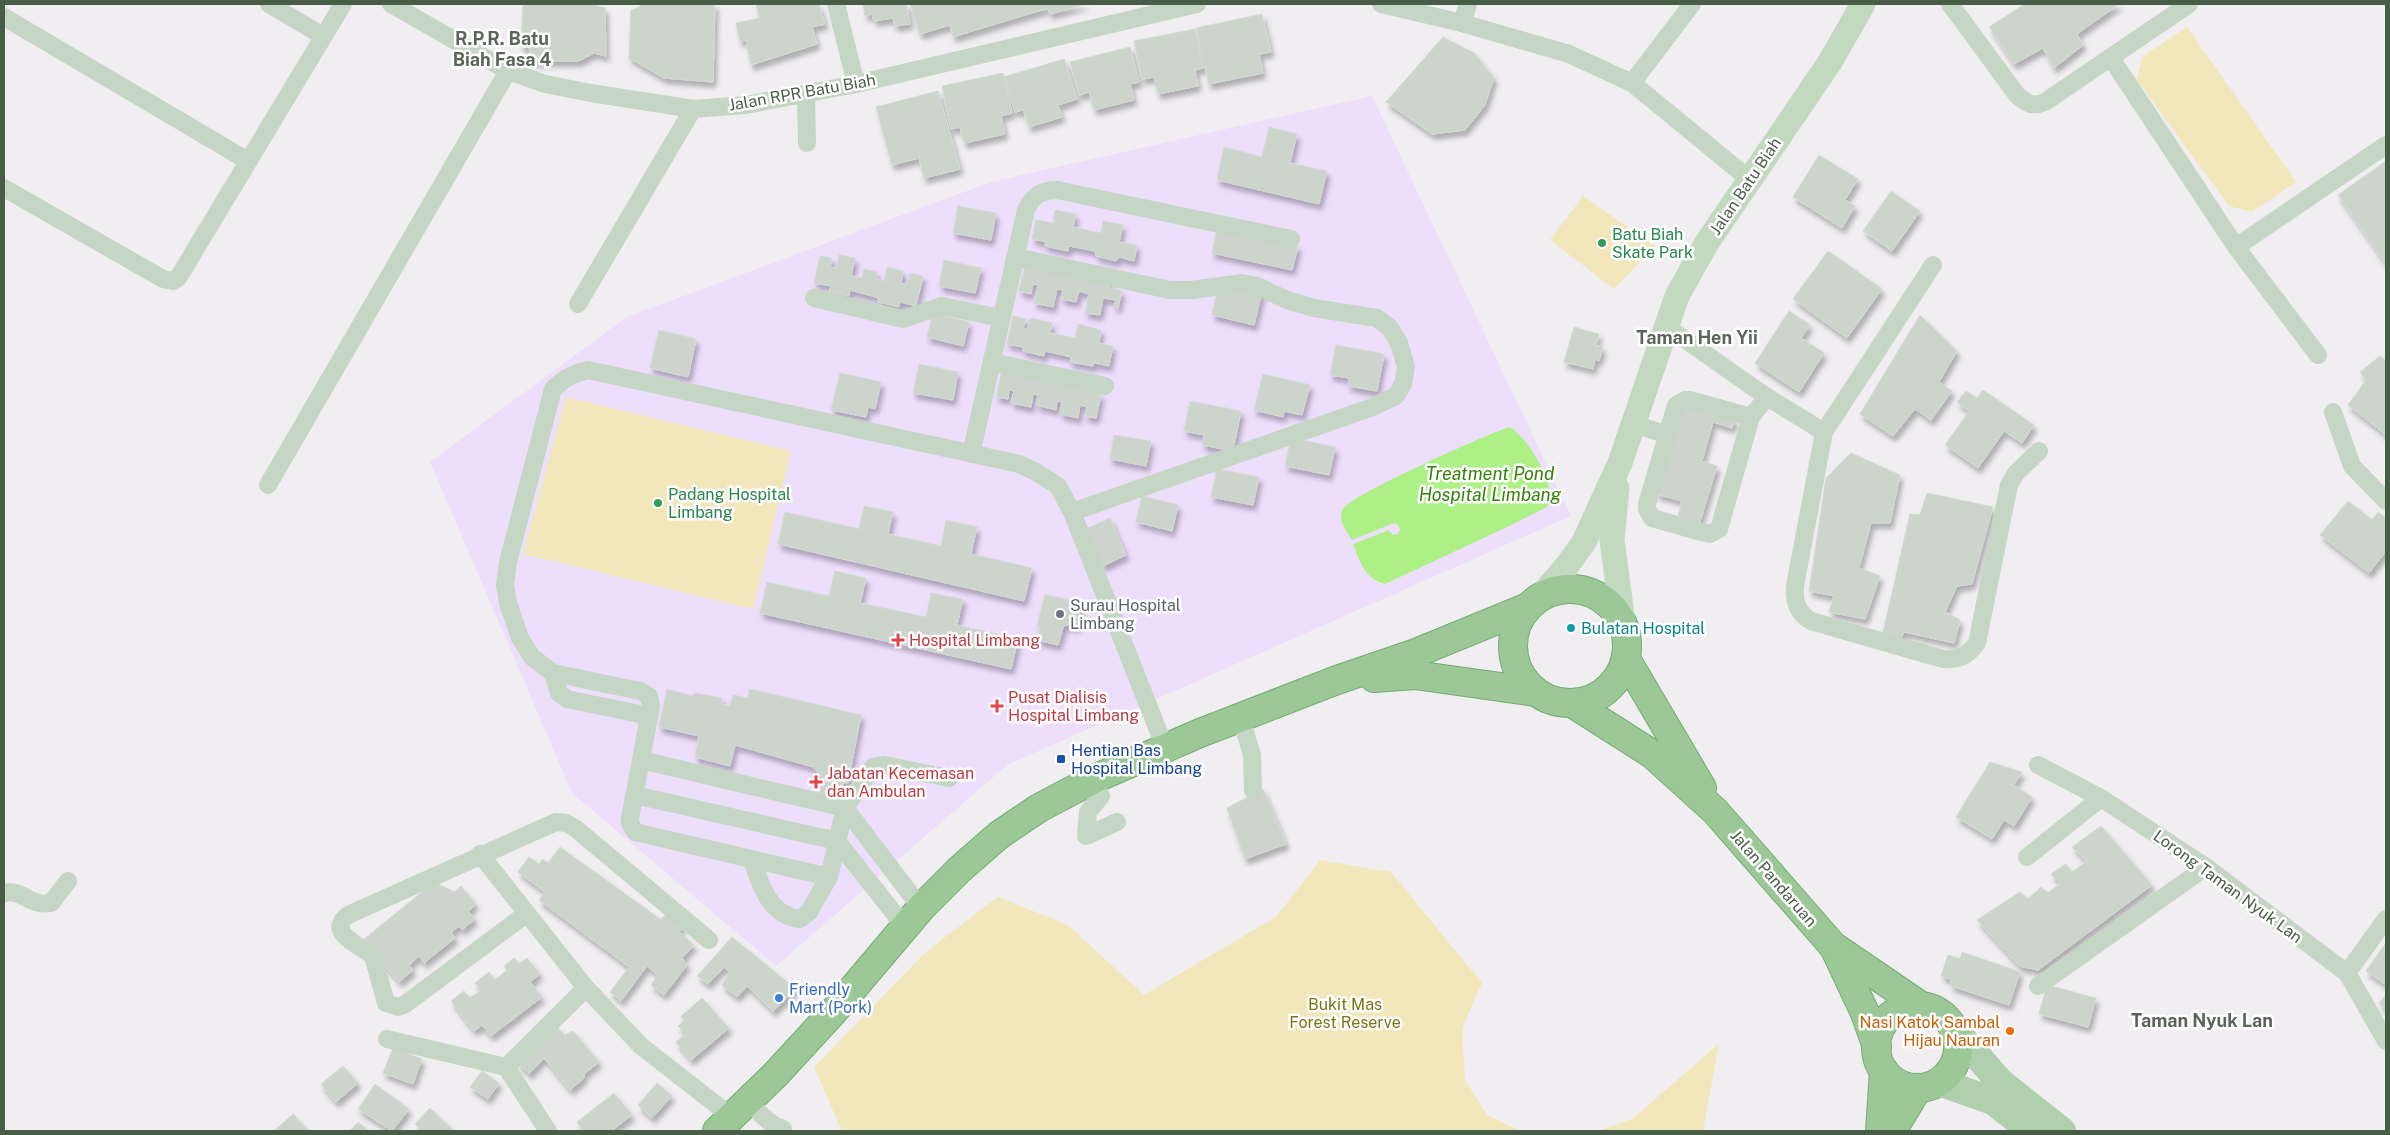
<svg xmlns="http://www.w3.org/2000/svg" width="2390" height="1135" font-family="'Public Sans',sans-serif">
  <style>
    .medical { fill: #eddefc }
    .green { fill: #f1e7bb }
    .water { fill: #adf085 }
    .building { fill: #ccd4cc; stroke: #d2dbd3; filter: url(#shadow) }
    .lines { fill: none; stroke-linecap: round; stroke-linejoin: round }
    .trunk-casing { stroke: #72ac6f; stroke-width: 30 }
    .minor { stroke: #c6d6c4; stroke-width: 18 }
    .secondary { stroke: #c2d9c0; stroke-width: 25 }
    .primary { stroke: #b0cfad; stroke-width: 28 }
    .trunk { stroke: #9cc898; stroke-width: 28 }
    .leisure-dot { fill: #2e9e5b; stroke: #fff; stroke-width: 2 }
    .worship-dot { fill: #6b7280; stroke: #fff; stroke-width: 2 }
    .culture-dot { fill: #0f9aa8; stroke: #fff; stroke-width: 2 }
    .health-dot { fill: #e0444e; stroke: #fff; stroke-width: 2 }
    .transit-dot { fill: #1a4fb4; stroke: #fff; stroke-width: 2 }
    .shop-dot { fill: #3f7fe0; stroke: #fff; stroke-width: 2 }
    .food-dot { fill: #e8710a; stroke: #fff; stroke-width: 2 }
    .labels { text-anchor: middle; stroke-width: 5; stroke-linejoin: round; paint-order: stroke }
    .street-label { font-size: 16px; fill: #485d46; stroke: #fff }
    .leisure-label { font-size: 16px; fill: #27864d; stroke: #fff; text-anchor: start }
    .worship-label { font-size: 16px; fill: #5b616d; stroke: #fff; text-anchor: start }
    .culture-label { font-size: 16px; fill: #0d838f; stroke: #fff; text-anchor: start }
    .health-label { font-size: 16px; fill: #be3a42; stroke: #fff; text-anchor: start }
    .transit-label { font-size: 16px; fill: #164399; stroke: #fff; text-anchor: start }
    .shop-label { font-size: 16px; fill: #366cbe; stroke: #fff; text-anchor: start }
    .park-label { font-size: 16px; fill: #7d7512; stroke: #fff }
    .food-label { font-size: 16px; fill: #c56008; stroke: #fff; text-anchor: end }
    .neighbourhood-label { font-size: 18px; font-weight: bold; fill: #5b645b; stroke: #fff }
    .water-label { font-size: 18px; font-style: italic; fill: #358109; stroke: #fff }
  </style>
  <defs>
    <filter id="shadow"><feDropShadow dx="3" dy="5.5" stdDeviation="2.5" flood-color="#0004"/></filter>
  </defs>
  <rect width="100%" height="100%" fill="#f0eef1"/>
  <!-- medical -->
  <path class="medical" d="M1372,96l199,420 -564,249 -231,201 -204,-173 -142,-331 197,-145 364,-135z"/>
  <!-- green -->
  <g class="green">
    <path d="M2187,27l109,155 -44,30 -23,-6 -92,-126 5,-23z"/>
    <path d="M1583,196l72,50 -41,43 -64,-49z"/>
    <path d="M566,397l225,54 -38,158 -230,-55z"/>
    <path d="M1320,860l71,12 91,111 -20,45 3,52 22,35 33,16h-678l-28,-64 113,-116 71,-54 70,28 76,70 132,-78z"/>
    <path d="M1719,1044l-16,87h-104l33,-12z"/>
  </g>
  <!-- water -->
  <path class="water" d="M1509,427c19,9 43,54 43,75l-7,6 -38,19 -122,57c-20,-5 -25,-22 -32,-40l36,-14 4,5 5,-1 2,-5 -2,-4 -4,-2 -42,17c-5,-9 -15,-20 -9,-31 9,-15 143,-74 166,-82z"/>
  <!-- building -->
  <g class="building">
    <path d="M523,4h74v2l8,2 1,48 -12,-3 -16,8h-47l-2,-14h-8z"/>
    <path d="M640,4h75l-2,78 -49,-4 -35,-20 2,-48 9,-3z"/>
    <path d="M756,4h63l6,20 -13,3 5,17 -66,21 -5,-25 -6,1 -4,-18 24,-5z"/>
    <path d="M863,4h43l4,20 -15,2 -2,-8 -19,3 -2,-7 -7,2z"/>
    <path d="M910,4h175l-35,10 -2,-6 -95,29 -3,-12 -30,9z"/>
    <path d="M2025,4h94l-42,30 6,11 -29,23 -11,-20 -29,16 -25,-37z"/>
    <path d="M1262,14l9,38 -12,2 4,19 -54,11 -13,-56z"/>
    <path d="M1195,29l8,39 -8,2 3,16 -40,8 -4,-17 -12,2 -8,-38z"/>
    <path d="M1443,37l31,16 20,25 -9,27 -20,25 -33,4 -46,-32z"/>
    <path d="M1130,47l9,35 -9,2 4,16 -40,10 -5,-18 -10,3 -9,-33z"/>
    <path d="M1064,59l13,40 -19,6 4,12 -33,10 -6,-17 -8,2 -11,-35z"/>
    <path d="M1003,73l9,40 -11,3 4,18 -41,9 -4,-16 -9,2 -9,-43z"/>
    <path d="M938,91l22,78 -36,9 -5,-20 -27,7 -16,-58z"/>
    <path d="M1269,127l28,7 -7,29 37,8 -8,33 -102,-24 7,-33 38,10z"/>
    <path d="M1819,155l39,24 -13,21 10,6 -13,22 -49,-31z"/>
    <path d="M2386,161v103l-48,-69z"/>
    <path d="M1891,191l29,20 -28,40 -29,-20z"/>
    <path d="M958,206l38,7 -5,27 -38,-7z"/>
    <path d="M1055,210l21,4 -3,13 28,6 2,-12 20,4 -4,17 18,3 -3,16 -15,-4 -3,4 -20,-5 -1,-5 -26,-5 -1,5 -23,-5 1,-4 -14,-3 4,-19 17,3z"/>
    <path d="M1217,228l81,18 -6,24 -80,-17z"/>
    <path d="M1828,251l54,38 -35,49 -54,-39z"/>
    <path d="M839,255l16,3 -4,18 11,2 2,-9 13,3 -1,7 8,2 3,-14 16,4 -2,12 6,2 3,-12 13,3 -7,30 -16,-4 -1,5 -21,-5 1,-4 -29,-8 -1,6 -20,-4 2,-6 -17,-3 6,-27 12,2 -2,9 6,1z"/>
    <path d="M944,260l37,8 -6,25 -36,-7z"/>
    <path d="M1025,265l86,16 -2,7 13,3 -4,17 -4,-1 2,-7 -13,-2 -3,17 -15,-2 4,-19 -10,-3 -3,11 -15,-3 2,-9 -6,-1 -4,18 -19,-4 4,-18 -5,-1 -2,10 -12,-3z"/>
    <path d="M1218,287l44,5 -8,33 -42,-10z"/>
    <path d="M1789,311l21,14 -9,13 23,15 -25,39 -44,-29z"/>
    <path d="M933,313l36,9 -6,24 -36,-9z"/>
    <path d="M1920,315l37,36 -18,31 13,9 -21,29 -16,-11 -22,27 -33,-22z"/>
    <path d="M1013,316l13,3 -3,9 5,1 2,-11 22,5 -2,10 25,5 3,-14 23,6 -2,13 14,3 -4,20 -15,-3 -1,3 -23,-4 1,-5 -26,-6 -1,5 -21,-5v-4l-16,-3z"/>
    <path d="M1574,327l25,7 -3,11 7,2 -4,14 -4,-2 -2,10 -29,-7z"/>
    <path d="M659,330l37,9 -8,38 -38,-9z"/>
    <path d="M1336,345l48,9 -7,37 -29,-5 1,-8 -19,-3z"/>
    <path d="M2380,356l6,5v74l-38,-30 18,-25 -6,-8z"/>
    <path d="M919,364l39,8 -5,28 -40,-7z"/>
    <path d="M1002,370l99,24 -5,24 -11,-2 2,-9 -7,-2 -2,13 -18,-4 2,-12 -5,-1 -1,9 -20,-5 2,-10 -5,-1 -2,13 -20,-4 3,-12 -5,-1 -1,9 -12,-2z"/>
    <path d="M840,373l41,9 -6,27 -7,-2 -2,10 -35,-7z"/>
    <path d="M1263,374l47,11 -8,30 -18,-4 -1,6 -29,-7z"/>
    <path d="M1983,390l51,35 -12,18 -18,-12 -26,37 -33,-23 24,-34 -12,-9 9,-11 11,7z"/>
    <path d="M1190,401l51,10 -8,40 -31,-6 2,-10 -20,-4z"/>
    <path d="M1682,406l53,13 -3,9 -19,-6 -11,39 15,5 -17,56 -22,-6 4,-15 -26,-7z"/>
    <path d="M1114,435l37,6 -5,25 -36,-7z"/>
    <path d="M1291,438l44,9 -6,28 -44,-9z"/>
    <path d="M1851,453l49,22 -10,48h-19l-12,45 21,8 -15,43 -36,-7 5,-16 -25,-5 17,-113z"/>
    <path d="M1217,469l42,8 -6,28 -42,-8z"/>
    <path d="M1927,493l66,14 -21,77 -15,2 -12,26 15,8 -6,23 -50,-11 -4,9h-19l29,-127 10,1z"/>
    <path d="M1142,496l36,9 -6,26 -36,-9z"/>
    <path d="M2348,501l24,19 6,-8 8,6v33l-17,22 -49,-38z"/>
    <path d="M864,506l29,6 -5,22 53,12 5,-26 31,7 -6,27 61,14 -8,33 -246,-57 7,-32 74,17z"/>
    <path d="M1110,518l16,37 -23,11 -17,-37z"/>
    <path d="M835,571l31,7 -6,25 66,14 5,-24 32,6 -6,26 61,14 -7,30 -251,-56 7,-31 62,14z"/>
    <path d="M1045,595l37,7 -5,25 -11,-2 -3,3 -5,17 -21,-5 3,-14 -3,-1z"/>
    <path d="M667,689l25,7 3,-3 27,5 -1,6 9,2 3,-11 15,3 2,-9 111,26 -13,68h-5l-4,22 -21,-5 5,-21 -10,-12 -78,-22 -5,21 -35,-9 4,-21 -40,-9z"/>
    <path d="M1990,762l32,10 -8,13 18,12 -18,29 -10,-6 -12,19 -36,-22z"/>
    <path d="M1263,789l23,55 -41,15 -18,-51z"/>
    <path d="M2101,826l51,59 -114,85 -19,-4 -42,-46 43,-28 8,7 13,-12 7,6 12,-10 -9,-9 15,-10 6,8 15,-11 -15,-14z"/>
    <path d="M560,847l100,72 9,-6 14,13 -4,6 15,13 -12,13 5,7 -23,30 -13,-10 7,-10 -11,-9 -26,35 -11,-9 19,-25 -90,-67 6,-8 -27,-20 11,-15 10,7 4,-5 5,4z"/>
    <path d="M434,882l20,10 7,-6 15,18 -8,7 7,8 -13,11 -3,-4 -8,6 4,6 -31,25 -5,-7 -10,9 4,5 -14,12 -36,-42z"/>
    <path d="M732,937l64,52 -23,22 -26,-25 -10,11 -15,-12 8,-13 -6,-5 -16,17 -11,-8z"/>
    <path d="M2386,943v42l-20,-14z"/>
    <path d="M1962,952l58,20 -11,33 -58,-19v-7l-10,-3 7,-21 12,4z"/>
    <path d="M514,958l5,6 8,-6 13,16 -10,8 12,15 -51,39 -9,-11 -8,6 -23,-30 13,-10 6,7 11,-8 -6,-7 14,-11 6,8 12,-10 -3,-4z"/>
    <path d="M2047,985l49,13 -8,29 -49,-13z"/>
    <path d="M2386,994v15l-7,-5z"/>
    <path d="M702,998l27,30 -38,32 -15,-18 10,-8 -8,-8 6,-5 -3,-5z"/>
    <path d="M553,1024l12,11 8,-4 26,31 -15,12v4l-14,12 -26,-32 -15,16 -12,-12z"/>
    <path d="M393,1048l29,11 -9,25 -30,-11z"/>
    <path d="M343,1066l15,17 -22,19 -15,-18z"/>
    <path d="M482,1071l17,12 -11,16 -18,-12z"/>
    <path d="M657,1083l15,13 -20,22 -14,-13z"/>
    <path d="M375,1084l34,25 -17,22 -34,-22z"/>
    <path d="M614,1093l18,22 -21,16h-27l-7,-9z"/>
    <path d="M430,1108l24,23h-35l2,-1 -6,-6z"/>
    <path d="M293,1114l16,17h-35z"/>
    <path d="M358,1122l11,9h-19z"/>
  </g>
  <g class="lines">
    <defs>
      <g id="trunk">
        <circle cx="1570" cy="646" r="57"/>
        <path d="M1626,659l76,129"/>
        <path d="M1374,678l41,-3 121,17"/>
        <path d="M1572,703l80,51 63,57 118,135 88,60"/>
        <path d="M1834,947l31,66 12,34"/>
        <circle cx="1917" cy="1047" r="41"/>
        <path d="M717,1131l58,-56 58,-63 88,-104 39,-39 39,-34 40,-27 55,-29 106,-46 137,-53 79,-27 110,-45"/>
        <path d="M1880,1131l4,-60"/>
        <path d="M1892,1131l26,-43"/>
      </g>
    </defs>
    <!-- trunk casing -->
    <use href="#trunk" class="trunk-casing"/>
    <!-- minor -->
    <g class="minor">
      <path d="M269,4l54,32"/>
      <path d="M391,4l117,67 37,13 46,9 102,16 53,-4 110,-21 341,-80"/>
      <path d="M836,4l20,80"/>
      <path d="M1381,4l81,19 107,31 63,29 117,96"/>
      <path d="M1950,4l67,91c10,9 16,12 28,7l144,-98"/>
      <path d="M4,17l244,144"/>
      <path d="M1462,23l6,-19"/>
      <path d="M2111,58l125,189 82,108"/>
      <path d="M1632,83l60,-79"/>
      <path d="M806,94l1,49"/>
      <path d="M4,188l159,91 10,2 5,-3 165,-274"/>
      <path d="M2236,247l150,-102"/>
      <path d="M1015,257l155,33h22l50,-7 15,3 30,14 27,8 63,10 13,10 9,15 7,24 -3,17 -7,12 -26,12 -298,104"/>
      <path d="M1933,265l-109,167 -29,154c-1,16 2,26 16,35l132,38c17,1 24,-3 34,-16l32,-158 7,-12 23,-22"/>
      <path d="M814,298l89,21 39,-13 59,12"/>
      <path d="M578,304l115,-195"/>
      <path d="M1667,327l100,70 57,35"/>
      <path d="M992,362l113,24"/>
      <path d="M2333,412l19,54 34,35"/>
      <path d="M1751,417l-61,-17h-5l-9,5 -29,99v5l5,9 53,15 5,1 9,-5 32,-112 16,-20"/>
      <path d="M1632,423l35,12"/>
      <path d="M971,454l55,-244c7,-15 16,-20 31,-20l234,49"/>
      <path d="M268,485l240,-414"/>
      <path d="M553,673l6,20 8,6 82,17"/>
      <path d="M1241,718l11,37 1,35"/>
      <path d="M641,760l10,-54 -2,-10 -9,-5 -87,-18 -21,-16 -12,-19 -12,-35 -3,-18 3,-23 45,-173c11,-11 20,-15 35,-19l431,94 19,9 20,13 14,26 93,236"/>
      <path d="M2038,765l63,33 105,69 141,106 39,68"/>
      <path d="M1094,779l7,17 -13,16 -2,24 31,-14"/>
      <path d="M635,795l202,46"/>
      <path d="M845,808l76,100"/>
      <path d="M837,841l68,86"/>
      <path d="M480,854l106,134 55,58 91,71"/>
      <path d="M2027,857l74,-59"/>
      <path d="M752,859c8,26 18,57 48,60l9,-7 20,-35 16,-69 28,-41 11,-2 65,13"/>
      <path d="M829,877l-194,-45 -5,-9v-5l11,-58 204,48"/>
      <path d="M4,893c17,-5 26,14 47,10l17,-22"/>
      <path d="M526,914l-122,91 -6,2 -12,-4 -13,-47c-12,-10 -48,-23 -25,-41l208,-93 10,1 9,5 134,112"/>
      <path d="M2347,973l39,-54"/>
      <path d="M2038,986l168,-119"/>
      <path d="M387,1039l119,28 42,64"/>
      <path d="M506,1067l80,-79"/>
      <path d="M749,1100c8,11 20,25 34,29"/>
    </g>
    <!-- secondary -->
    <g class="secondary">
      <path d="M1617,488l-5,52 11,82"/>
      <path d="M1541,596l25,-29 18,-25 14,-31 22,-48 57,-167 29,-52 124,-182 33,-58"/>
    </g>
    <!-- primary -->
    <g class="primary">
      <path d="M1954,1029l46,53 62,49"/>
      <path d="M1939,1082l54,19 38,30"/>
    </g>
    <!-- trunk -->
    <use href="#trunk" class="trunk"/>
  </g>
  <!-- markers -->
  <g class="leisure-dot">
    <circle cx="1602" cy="243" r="5"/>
    <circle cx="658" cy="503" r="5"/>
  </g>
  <circle class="worship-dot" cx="1060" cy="614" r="5"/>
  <circle class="culture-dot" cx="1571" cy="628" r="5"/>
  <g class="health-dot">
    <path d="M895.5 632.5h5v5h5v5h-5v5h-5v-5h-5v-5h5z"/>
    <path d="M994.5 698.5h5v5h5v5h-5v5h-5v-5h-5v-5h5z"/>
    <path d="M813.5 774.5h5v5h5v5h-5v5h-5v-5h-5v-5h5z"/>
  </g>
  <rect class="transit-dot" x="1056" y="754" width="10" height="10" rx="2.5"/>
  <circle class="shop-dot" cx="779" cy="998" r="5"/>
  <circle class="food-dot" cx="2010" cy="1031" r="5"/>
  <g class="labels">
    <!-- street labels -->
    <g class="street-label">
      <text transform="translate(802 92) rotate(-10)" y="6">Jalan RPR Batu Biah</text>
      <text transform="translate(1745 186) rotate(-56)" y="6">Jalan Batu Biah</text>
      <text transform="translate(1774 878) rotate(49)" y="6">Jalan Pandaruan</text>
      <text transform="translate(2228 886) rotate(36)" y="6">Lorong Taman Nyuk Lan</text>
    </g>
    <!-- leisure labels -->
    <g class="leisure-label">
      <text x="1612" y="240">Batu Biah<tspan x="1612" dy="18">Skate Park</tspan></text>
      <text x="668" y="500">Padang Hospital<tspan x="668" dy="18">Limbang</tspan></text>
    </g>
    <!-- worship labels -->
    <g class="worship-label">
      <text x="1070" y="611">Surau Hospital<tspan x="1070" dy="18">Limbang</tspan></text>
    </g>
    <!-- culture labels -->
    <g class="culture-label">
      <text x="1581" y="634">Bulatan Hospital</text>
    </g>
    <!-- health labels -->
    <g class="health-label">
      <text x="909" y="646">Hospital Limbang</text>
      <text x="1008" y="703">Pusat Dialisis<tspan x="1008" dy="18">Hospital Limbang</tspan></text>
      <text x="827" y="779">Jabatan Kecemasan<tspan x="827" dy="18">dan Ambulan</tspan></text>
    </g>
    <!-- transit labels -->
    <g class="transit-label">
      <text x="1071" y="756">Hentian Bas<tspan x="1071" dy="18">Hospital Limbang</tspan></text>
    </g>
    <!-- shop labels -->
    <g class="shop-label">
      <text x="789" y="995">Friendly<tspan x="789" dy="18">Mart (Pork)</tspan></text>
    </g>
    <!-- park labels -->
    <g class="park-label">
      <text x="1345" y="1010">Bukit Mas<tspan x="1345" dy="18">Forest Reserve</tspan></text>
    </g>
    <!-- food labels -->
    <g class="food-label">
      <text x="2000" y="1028">Nasi Katok Sambal<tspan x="2000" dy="18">Hijau Nauran</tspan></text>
    </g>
    <!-- neighbourhood labels -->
    <g class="neighbourhood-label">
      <text x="502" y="45">R.P.R. Batu<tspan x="502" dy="21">Biah Fasa 4</tspan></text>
      <text x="1697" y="344">Taman Hen Yii</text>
      <text x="2202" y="1027">Taman Nyuk Lan</text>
    </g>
    <!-- water labels -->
    <g class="water-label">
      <text x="1490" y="480">Treatment Pond<tspan x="1490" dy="21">Hospital Limbang</tspan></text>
    </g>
  </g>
  <!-- border -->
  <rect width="2390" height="1135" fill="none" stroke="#485d46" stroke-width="10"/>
</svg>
